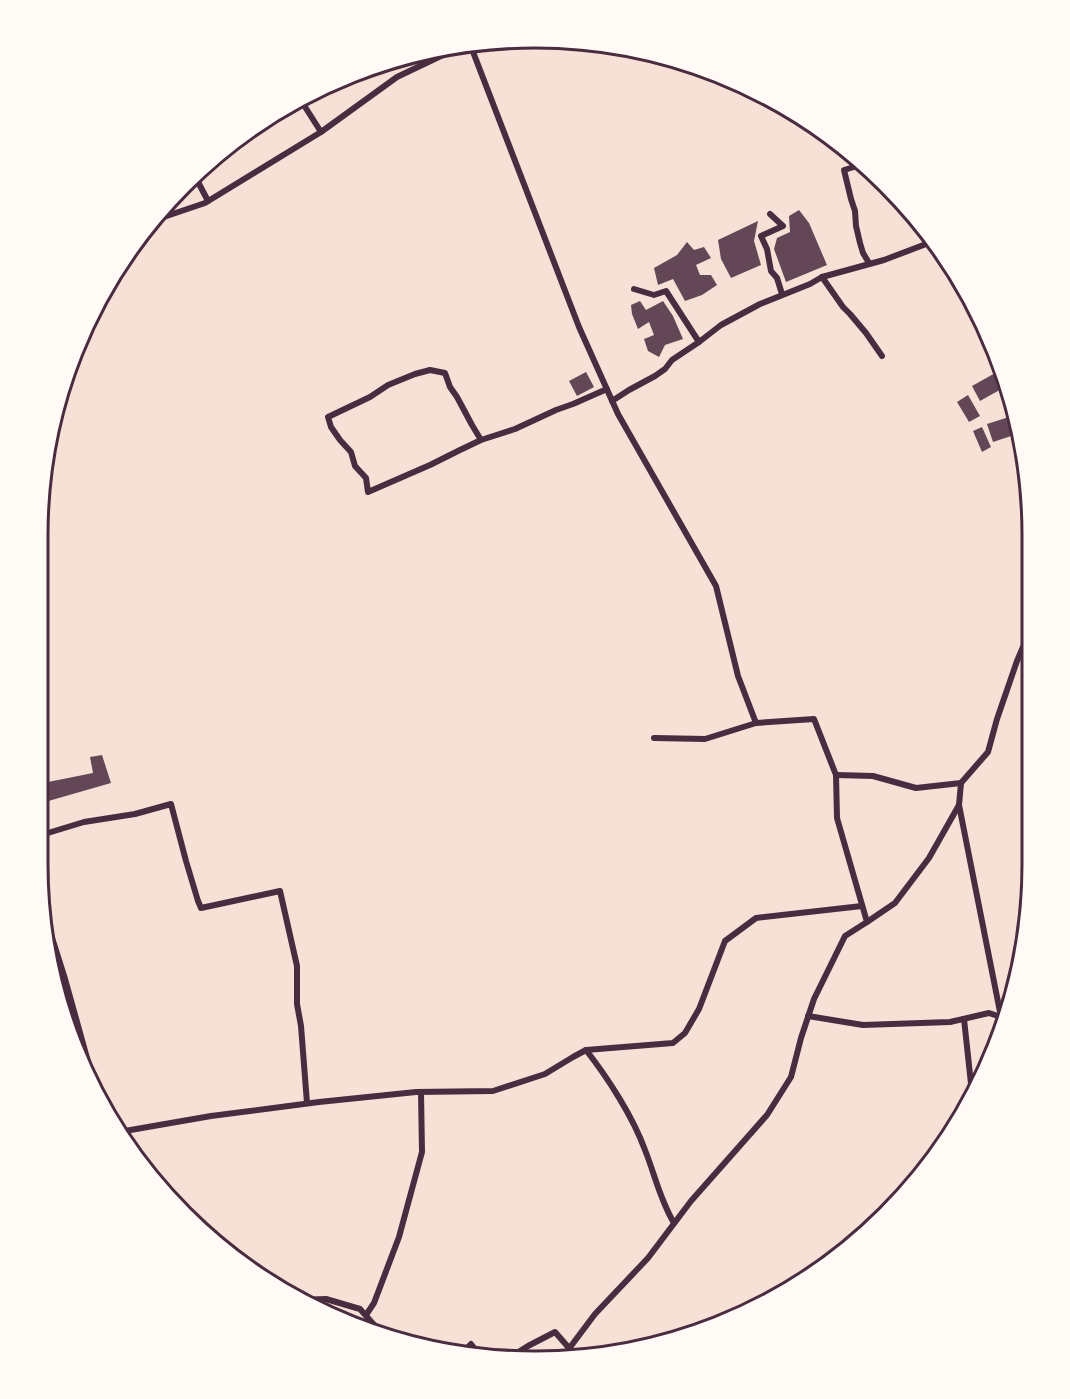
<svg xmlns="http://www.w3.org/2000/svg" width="1070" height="1399" font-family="'Sofia Sans Condensed',sans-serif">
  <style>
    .building { fill: #644757 }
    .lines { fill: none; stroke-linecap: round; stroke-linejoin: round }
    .minor { stroke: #4a2c40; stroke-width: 6 }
    .secondary { stroke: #4a2c40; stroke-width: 8 }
    .rim { fill: none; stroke: #4a2c40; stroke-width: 3 }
  </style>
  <rect width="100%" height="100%" fill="#f7e1d7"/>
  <!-- building -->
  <g class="building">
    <path d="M799,210l10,13 18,42 -41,17 -12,-33 3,-11 13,-6 -1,-16z"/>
    <path d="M758,221l-4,20 7,24 -30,13 -10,-19 -3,-19z"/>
    <path d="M687,242l7,8 10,-3 7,11 -15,7 4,10h11l6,10 -15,10 -17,6 -12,-22 -15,6 -4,-17 23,-13z"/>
    <path d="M640,301l6,9 17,-9 10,15 10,23 -18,6 -6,12 -11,-6 -4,-12 10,-4 -5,-13 -11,7 -6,-15 -1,-9z"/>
    <path d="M586,372l8,15 -17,9 -8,-15z"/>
    <path d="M997,372l8,15 -25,14 -8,-15z"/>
    <path d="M968,395l12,21 -11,6 -12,-20z"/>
    <path d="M1015,415l5,18 -27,9 -6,-18z"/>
    <path d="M982,427l9,20 -9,5 -9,-21z"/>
    <path d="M102,755l9,28 -73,21v-20l55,-11 -3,-16z"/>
    <path d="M58,991l17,45 -2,1 -18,-44z"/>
  </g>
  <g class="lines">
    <!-- minor -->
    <g class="minor">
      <path d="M470,44l109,283 39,87 98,172 22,90 18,47 58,-4 22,56 1,43 30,104 -22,14 -31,63 -13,39 -10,39 -24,38 -76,86 -43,57 -53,56 -33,44"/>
      <path d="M300,99l21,33"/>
      <path d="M864,164l-20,6 7,29 4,12 1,15 4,17 3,10 6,10"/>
      <path d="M197,180l11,21"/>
      <path d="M770,214l13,12 -22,10 6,13 4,22 6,7 5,16"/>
      <path d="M152,221l53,-18 116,-71 76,-55 69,-33"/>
      <path d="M822,277l21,30 7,7 16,19 16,23"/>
      <path d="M634,289l20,6 12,-4 33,51"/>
      <path d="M612,401l17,-11 26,-14 10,-7 7,-9 27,-18 22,-17 39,-21 50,-20 12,-7 62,-17 50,-19"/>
      <path d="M481,440l-9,-15 -15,-28 -7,-10 -5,-14 -15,-3 -15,4 -27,11 -18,12 -42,20 3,10 9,13 11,12 4,14 11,12 2,14 62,-27 30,-15 21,-10 34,-11 41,-19 17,-6 34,-15"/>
      <path d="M654,738l51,1 51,-16"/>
      <path d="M836,775l37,1 43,12 45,-5 27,-31 9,-33 20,-58 11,-26"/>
      <path d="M961,783l-2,22 42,212"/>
      <path d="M38,836l46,-14 51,-8 36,-10 15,57 12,40 3,7 79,-17 17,75v38l4,22 6,77"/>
      <path d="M867,922l28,-19 34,-45 30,-53"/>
      <path d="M808,1016l55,9 87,-3 39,-9 18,6"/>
      <path d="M964,1019l8,74"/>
      <path d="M586,1050l87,-7 12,-10 14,-24 26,-68 31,-23 106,-12"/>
      <path d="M119,1132l92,-16 108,-14 97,-10 77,-1 52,-17 28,-17 13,-7c22,28 47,67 59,100 10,25 15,50 29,73"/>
      <path d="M900,1194l4,1"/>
      <path d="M298,1300l28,-1 34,10 23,26"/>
      <path d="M366,1315l8,-12 25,-66 23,-85 -1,-60"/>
      <path d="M463,1352l8,-8 8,10"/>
      <path d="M509,1358l19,-12 27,-14 14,16"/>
    </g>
    <!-- secondary -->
    <path class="secondary" d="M45,919l19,60 32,115"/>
  </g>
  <!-- crop -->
  <path d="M0 0H1070V1399H0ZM535 48H535A487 487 0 0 1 1022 535V864A487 487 0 0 1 535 1351H535A487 487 0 0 1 48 864V535A487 487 0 0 1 535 48Z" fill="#fffaf5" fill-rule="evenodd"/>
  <path class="rim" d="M535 48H535A487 487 0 0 1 1022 535V864A487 487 0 0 1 535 1351H535A487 487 0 0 1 48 864V535A487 487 0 0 1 535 48Z"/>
</svg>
